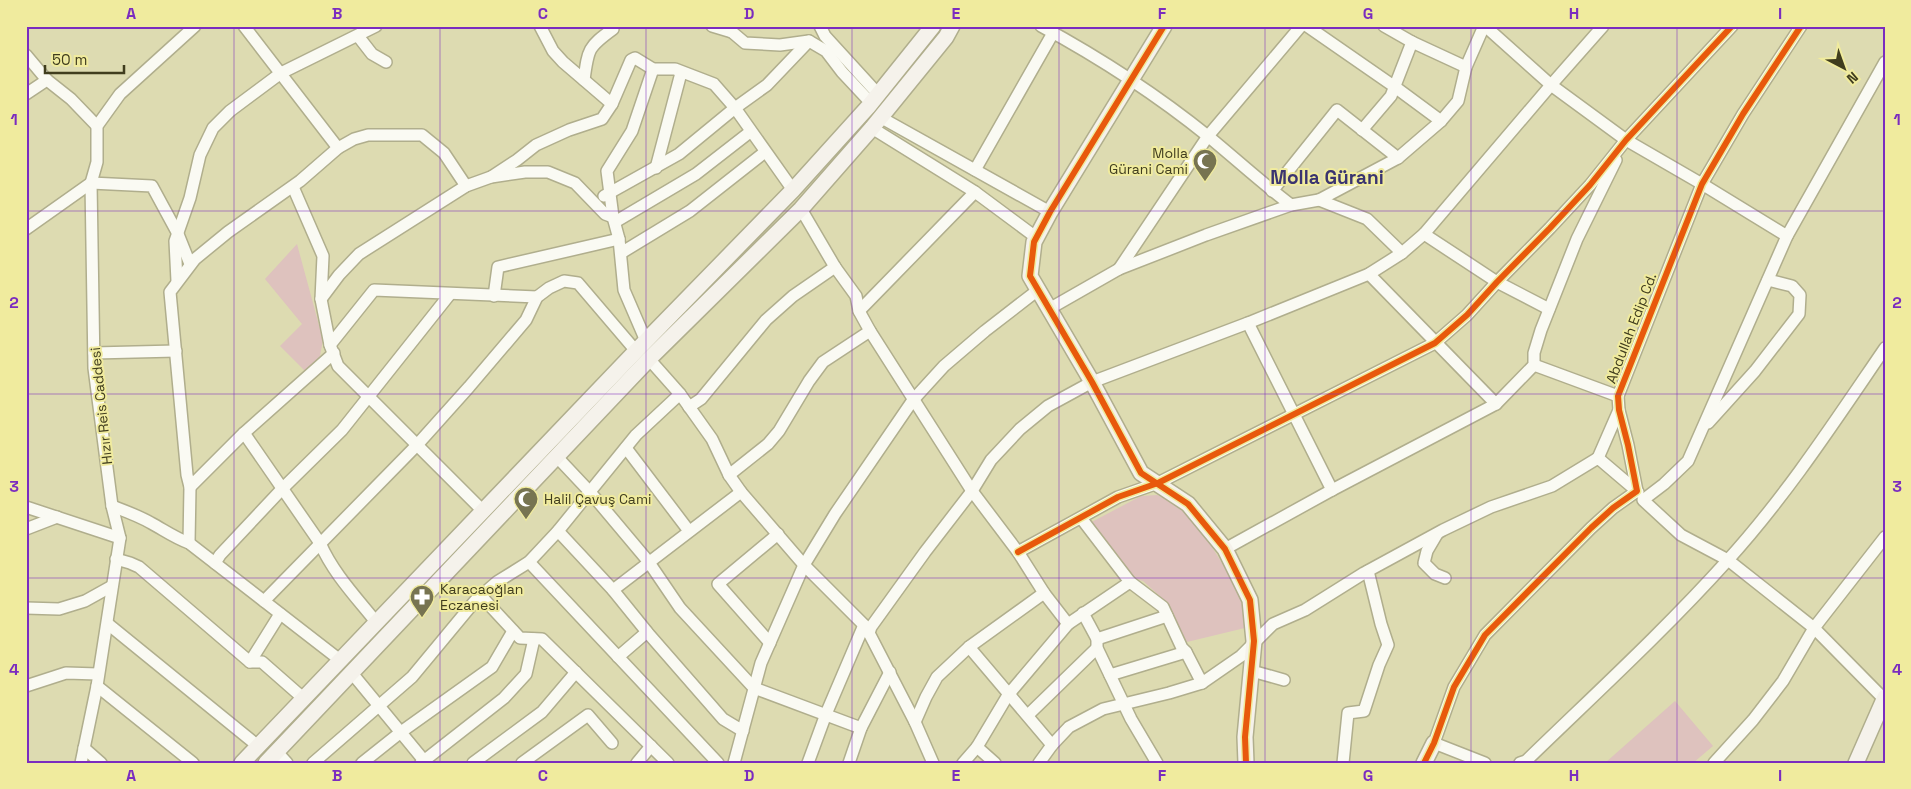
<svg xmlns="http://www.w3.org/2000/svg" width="1911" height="789" font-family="'Space Grotesk',sans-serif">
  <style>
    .green { fill: #dec2be }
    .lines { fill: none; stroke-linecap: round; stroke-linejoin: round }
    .street-casing { stroke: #b0ae8d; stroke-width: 14 }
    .secondary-casing { stroke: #b0ae8d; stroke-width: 18 }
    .street { stroke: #fafaf3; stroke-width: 11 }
    .secondary { stroke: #f5f2eb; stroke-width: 15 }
    .cycleway-casing { stroke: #f0eb9e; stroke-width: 9 }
    .cycleway { stroke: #e8590c; stroke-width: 6 }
    .grid { fill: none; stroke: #7b2cbf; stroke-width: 1; stroke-opacity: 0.55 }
    .labels { text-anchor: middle; stroke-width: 4; stroke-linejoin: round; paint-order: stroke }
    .poi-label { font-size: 14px; fill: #403d1e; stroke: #f0eb9e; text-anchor: start }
    .street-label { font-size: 14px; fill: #403d1e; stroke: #f0eb9e }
    .district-label { font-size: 19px; font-weight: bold; fill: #3a3470; stroke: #f0eb9e }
    .neatline { fill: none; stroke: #7b2cbf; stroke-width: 2 }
    .grid-label { font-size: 16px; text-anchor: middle; font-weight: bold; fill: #7b2cbf }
  </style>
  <rect width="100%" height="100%" fill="#dddbb1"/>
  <!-- green -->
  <g class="green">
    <path d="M297,244l26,96 -3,16 -11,19 -29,-29 22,-22 -37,-45z"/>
    <path d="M1157,495l18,7 24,24 47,76 3,25 -62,15 -24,-43 -20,-18 -15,-4 -42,-52 55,-29z"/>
    <path d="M1675,701l38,45 -20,17h-88z"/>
  </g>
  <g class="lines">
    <defs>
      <g id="street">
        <path d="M244,26l94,122"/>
        <path d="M540,26l13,25 10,11 49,42"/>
        <path d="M712,26l20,6"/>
        <path d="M729,26l3,6 13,11 35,2 29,-4 17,10 16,21 29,31"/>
        <path d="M820,26l5,10 53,58"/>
        <path d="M1041,26c59,32 116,69 168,111 28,23 54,47 82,68"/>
        <path d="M1307,26l88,61 46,34"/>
        <path d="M1384,26l28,16 54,25"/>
        <path d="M1485,26l66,59 75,55 76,44 85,52"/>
        <path d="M358,36l14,18 14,8"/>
        <path d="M26,55l21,25"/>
        <path d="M584,80c4,-31 4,-33 29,-51"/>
        <path d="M26,94l21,-14 24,19 26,27"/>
        <path d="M880,117l170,95"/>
        <path d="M872,128l103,64 62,46"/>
        <path d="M1362,130l29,-34 21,-54"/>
        <path d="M656,168l25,-95"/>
        <path d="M975,170l78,-137"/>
        <path d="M491,177l26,-17 19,-15 33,-15 33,-11 10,-15 19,-44 4,-2 18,11h22l39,15 21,24 58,82"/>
        <path d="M293,187l30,69 -2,43 9,46 8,21 145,145"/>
        <path d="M1272,191l65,-81 61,48"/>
        <path d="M604,196l75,-42 56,-46 32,-23 42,-44"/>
        <path d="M1319,200l79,-42 43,-37 17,-20 8,-34 18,-41"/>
        <path d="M801,209l34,58 21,29 3,15 11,20 102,160 46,61 26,41 24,31"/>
        <path d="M615,222l81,-48 54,-42"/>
        <path d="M26,229l65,-46 61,3 26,48 12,30"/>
        <path d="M1424,234l73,48 52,27"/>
        <path d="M621,253l69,-42 75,-59"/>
        <path d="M1119,269l89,-133 93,-110"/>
        <path d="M1369,274l127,130"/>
        <path d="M177,281l-2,-40 15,-43 10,-43 13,-27 17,-17 51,-38 95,-47"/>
        <path d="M494,296l4,-29 121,-28"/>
        <path d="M321,299l18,-24 20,-21 107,-68 25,-9 34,-5h23l27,11 30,31 8,3"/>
        <path d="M1049,309l70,-40 87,-34 85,-30 28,-5 48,19 35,34 22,-19 127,-149 52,-59"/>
        <path d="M859,311l116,-119"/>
        <path d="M1248,323l84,167"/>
        <path d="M646,341l-22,-51 -5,-51 -6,-22 -6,-46 25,-40 21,-62"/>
        <path d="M330,345l44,-55 163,7"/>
        <path d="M94,353l82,-2"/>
        <path d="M649,359l31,35 32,45 17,36 12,17 63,73 60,60 5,8"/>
        <path d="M1534,365l84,31"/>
        <path d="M689,407l12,-8 65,-79 27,-24 42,-29"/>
        <path d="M1708,423l47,-52 44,-57 1,-19 -8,-9 -24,-6"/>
        <path d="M244,433l76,110c13,30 36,54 56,79"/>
        <path d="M626,448l63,83"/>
        <path d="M557,457l33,35 58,69 32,47 74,80 107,40"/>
        <path d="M1598,458l21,-48"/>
        <path d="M729,475l39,-31 11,-13 30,-50 14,-19 47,-31"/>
        <path d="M190,487l54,-54 90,-80"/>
        <path d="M112,506c13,5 27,10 39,17 13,7 24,15 38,20l151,117"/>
        <path d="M26,507l94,31"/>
        <path d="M1081,518l49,64"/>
        <path d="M26,529l31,-12"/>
        <path d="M558,531l55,59 34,42 76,87 20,12"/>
        <path d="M1437,534l-10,17 -3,12 11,11 10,4"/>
        <path d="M189,543l1,-56 -3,-12 -17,-183 25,-33 33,-27 72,-51 38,-33 16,-9 14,-4h54l22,18 22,33"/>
        <path d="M1225,549l107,-59 164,-86 38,-39v-12l7,-23 36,-91 39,-79"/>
        <path d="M1018,552l100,-55 40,-14 277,-140 32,-28 30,-33 53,-54 40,-43 36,-45 106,-114"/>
        <path d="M116,559l14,4 9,4 111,95h12l41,36"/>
        <path d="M529,562l189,201"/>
        <path d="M215,563l5,-8 62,-66 60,-59 108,-136"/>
        <path d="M613,590l128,-98"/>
        <path d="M481,596l39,42 22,1 126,124"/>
        <path d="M264,601l153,-156 52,-58 57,-67 11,-23 12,-9 15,-7 14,2 58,68"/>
        <path d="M26,608l33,1 26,-8 27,-15"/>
        <path d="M1083,613l14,26v9l34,71 26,44"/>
        <path d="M108,624l150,122"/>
        <path d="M1097,639l70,-23"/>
        <path d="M770,643l-52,-59 60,-50"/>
        <path d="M969,647l83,98"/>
        <path d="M618,657l29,-25"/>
        <path d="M250,662l30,-48"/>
        <path d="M1252,671l32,9"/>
        <path d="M351,672l75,91"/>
        <path d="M1110,675l76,-23"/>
        <path d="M26,686l40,-13 32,1"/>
        <path d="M97,686l96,77"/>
        <path d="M1884,699l-70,-71 -86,-68 -47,-25 -38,-35 21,-16 24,-23 99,-225 98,-174"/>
        <path d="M1028,715l69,-67"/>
        <path d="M915,722l11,-25 11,-20 32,-30 75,-54"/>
        <path d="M977,747l18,16"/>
        <path d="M84,748l17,15"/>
        <path d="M276,751l11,12"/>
        <path d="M81,763l16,-77 23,-148 -8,-32 -18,-138 -3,-185 6,-21v-36l23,-32 75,-68"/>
        <path d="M313,763l99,-86 63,-76 22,-19 32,-20 29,-31 78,-96 44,-41"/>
        <path d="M362,763l39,-31 91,-65 21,-36"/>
        <path d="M421,763l83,-65 22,-24 8,-35"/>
        <path d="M473,763l69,-51 34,-40"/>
        <path d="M522,763l66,-48 24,28"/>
        <path d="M637,763l14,-17"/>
        <path d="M734,763l27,-100 43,-98 31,-51 78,-114 31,-34 41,-35 53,-41"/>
        <path d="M808,763l18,-49 38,-89"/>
        <path d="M849,763l12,-35 29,-56"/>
        <path d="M933,763l-18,-41 -46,-89 2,-6 54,-75 47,-61 19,-31 29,-31 28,-23 44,-24 156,-59 121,-49 33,-21"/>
        <path d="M963,763l14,-16 31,-52 60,-71 62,-42 33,25 19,41 4,4 16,31"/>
        <path d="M1039,763l13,-18 17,-18 34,-18 66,-16 33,-10 39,-27 32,-32 32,-14 59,-37 79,-43 48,-23 61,-21 46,-28 40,34"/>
        <path d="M1343,763l5,-50 16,-2 15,-46 9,-20 -7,-21 -13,-53"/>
        <path d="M1485,763l-51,-20 20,-56 31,-52 106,-107 22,-20 24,-17 -9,-46 -9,-35 -1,-14 84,-212 41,-70 58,-88"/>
        <path d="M1520,763l6,-2c68,-66 138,-130 201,-200 60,-66 108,-140 158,-213"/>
        <path d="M1714,763l39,-43 30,-39 31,-53 71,-91"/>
      </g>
      <g id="secondary">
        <path d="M1164,26l-114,186 -16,30 -4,34 62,106 49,91 47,31 37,45 25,51 4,41 -9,96 1,26"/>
        <path d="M242,763l394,-412 157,-161 75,-83 65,-81"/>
        <path d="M266,763l383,-404 152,-150 71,-81 74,-91 6,-11"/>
        <path d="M1424,763l10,-20"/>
        <path d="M1856,763l29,-66"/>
      </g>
    </defs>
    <!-- street casing -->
    <use href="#street" class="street-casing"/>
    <!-- secondary casing -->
    <use href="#secondary" class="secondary-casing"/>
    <!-- street -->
    <use href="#street" class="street"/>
    <!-- secondary -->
    <use href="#secondary" class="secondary"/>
    <defs>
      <g id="cycleway">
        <path d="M1164,26l-114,186 -16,30 -4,34 62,106 49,91 47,31 37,45 25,51 4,41 -9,96 1,26"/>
        <path d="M1018,552l100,-55 40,-14 277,-140 32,-28 30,-33 53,-54 40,-43 36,-45 106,-114"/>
        <path d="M1424,763l10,-20 20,-56 31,-52 106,-107 22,-20 24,-17 -9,-46 -9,-35 -1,-14 84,-212 41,-70 58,-88"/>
      </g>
    </defs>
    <!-- cycleway casing -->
    <use href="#cycleway" class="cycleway-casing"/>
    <!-- cycleway -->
    <use href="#cycleway" class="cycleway"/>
  </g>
  <!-- grid -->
  <path class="grid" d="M234,26v737M440,26v737M646,26v737M852,26v737M1059,26v737M1265,26v737M1471,26v737M1677,26v737M26,211h1859M26,394h1859M26,578h1859"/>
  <!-- icons -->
  <defs>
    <symbol id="mosque-pin" viewBox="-11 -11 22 30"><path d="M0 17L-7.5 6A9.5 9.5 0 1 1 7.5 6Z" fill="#777451" stroke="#f0eb9e"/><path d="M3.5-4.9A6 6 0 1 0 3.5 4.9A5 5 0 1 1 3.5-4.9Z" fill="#fff"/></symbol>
    <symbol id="pharmacy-pin" viewBox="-11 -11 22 30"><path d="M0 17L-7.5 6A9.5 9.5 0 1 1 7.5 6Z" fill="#777451" stroke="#f0eb9e"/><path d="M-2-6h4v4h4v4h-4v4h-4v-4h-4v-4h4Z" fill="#fff"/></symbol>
  </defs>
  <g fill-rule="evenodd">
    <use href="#mosque-pin" x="1191" y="147" width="28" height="38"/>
    <use href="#mosque-pin" x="512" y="485" width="28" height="38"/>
    <use href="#pharmacy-pin" x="408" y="583" width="28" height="38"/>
  </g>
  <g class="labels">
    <!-- poi labels -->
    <g class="poi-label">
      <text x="1188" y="158" text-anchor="end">Molla<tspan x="1188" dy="16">Gürani Cami</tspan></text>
      <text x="544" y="504">Halil Çavuş Cami</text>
      <text x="440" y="594">Karacaoğlan<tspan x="440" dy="16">Eczanesi</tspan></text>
    </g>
    <!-- street labels -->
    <g class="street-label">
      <text transform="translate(1631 328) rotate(-69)" y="5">Abdullah Edip Cd.</text>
      <text transform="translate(101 406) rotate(-96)" y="5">Hızır Reis Caddesi</text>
    </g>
    <!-- district labels -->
    <g class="district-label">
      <text x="1327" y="184">Molla Gürani</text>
    </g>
  </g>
  <!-- border -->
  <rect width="1911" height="789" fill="none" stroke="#f0eb9e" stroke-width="55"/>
  <!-- north arrow -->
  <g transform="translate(1844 68) rotate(139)" stroke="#f0eb9e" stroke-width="4" paint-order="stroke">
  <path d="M0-4L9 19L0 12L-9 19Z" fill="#403d1e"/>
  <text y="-8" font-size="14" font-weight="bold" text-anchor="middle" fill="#403d1e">N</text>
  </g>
  <!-- scale -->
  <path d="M45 65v8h79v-8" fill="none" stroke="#403d1e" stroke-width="2.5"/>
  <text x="52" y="65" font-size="15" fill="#403d1e" stroke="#f0eb9e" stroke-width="4" paint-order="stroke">50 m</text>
  <rect x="28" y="28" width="1856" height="734" class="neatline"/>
  <g class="grid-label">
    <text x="131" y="19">A</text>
    <text x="337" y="19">B</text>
    <text x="543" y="19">C</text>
    <text x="749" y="19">D</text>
    <text x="956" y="19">E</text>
    <text x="1162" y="19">F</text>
    <text x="1368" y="19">G</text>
    <text x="1574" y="19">H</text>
    <text x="1780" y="19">I</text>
    <text x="14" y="125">1</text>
    <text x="1897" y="125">1</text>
    <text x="14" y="308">2</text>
    <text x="1897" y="308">2</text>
    <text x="14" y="492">3</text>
    <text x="1897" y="492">3</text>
    <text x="14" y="675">4</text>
    <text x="1897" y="675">4</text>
    <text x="131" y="781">A</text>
    <text x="337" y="781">B</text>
    <text x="543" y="781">C</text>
    <text x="749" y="781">D</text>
    <text x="956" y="781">E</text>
    <text x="1162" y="781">F</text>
    <text x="1368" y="781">G</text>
    <text x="1574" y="781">H</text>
    <text x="1780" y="781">I</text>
  </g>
</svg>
